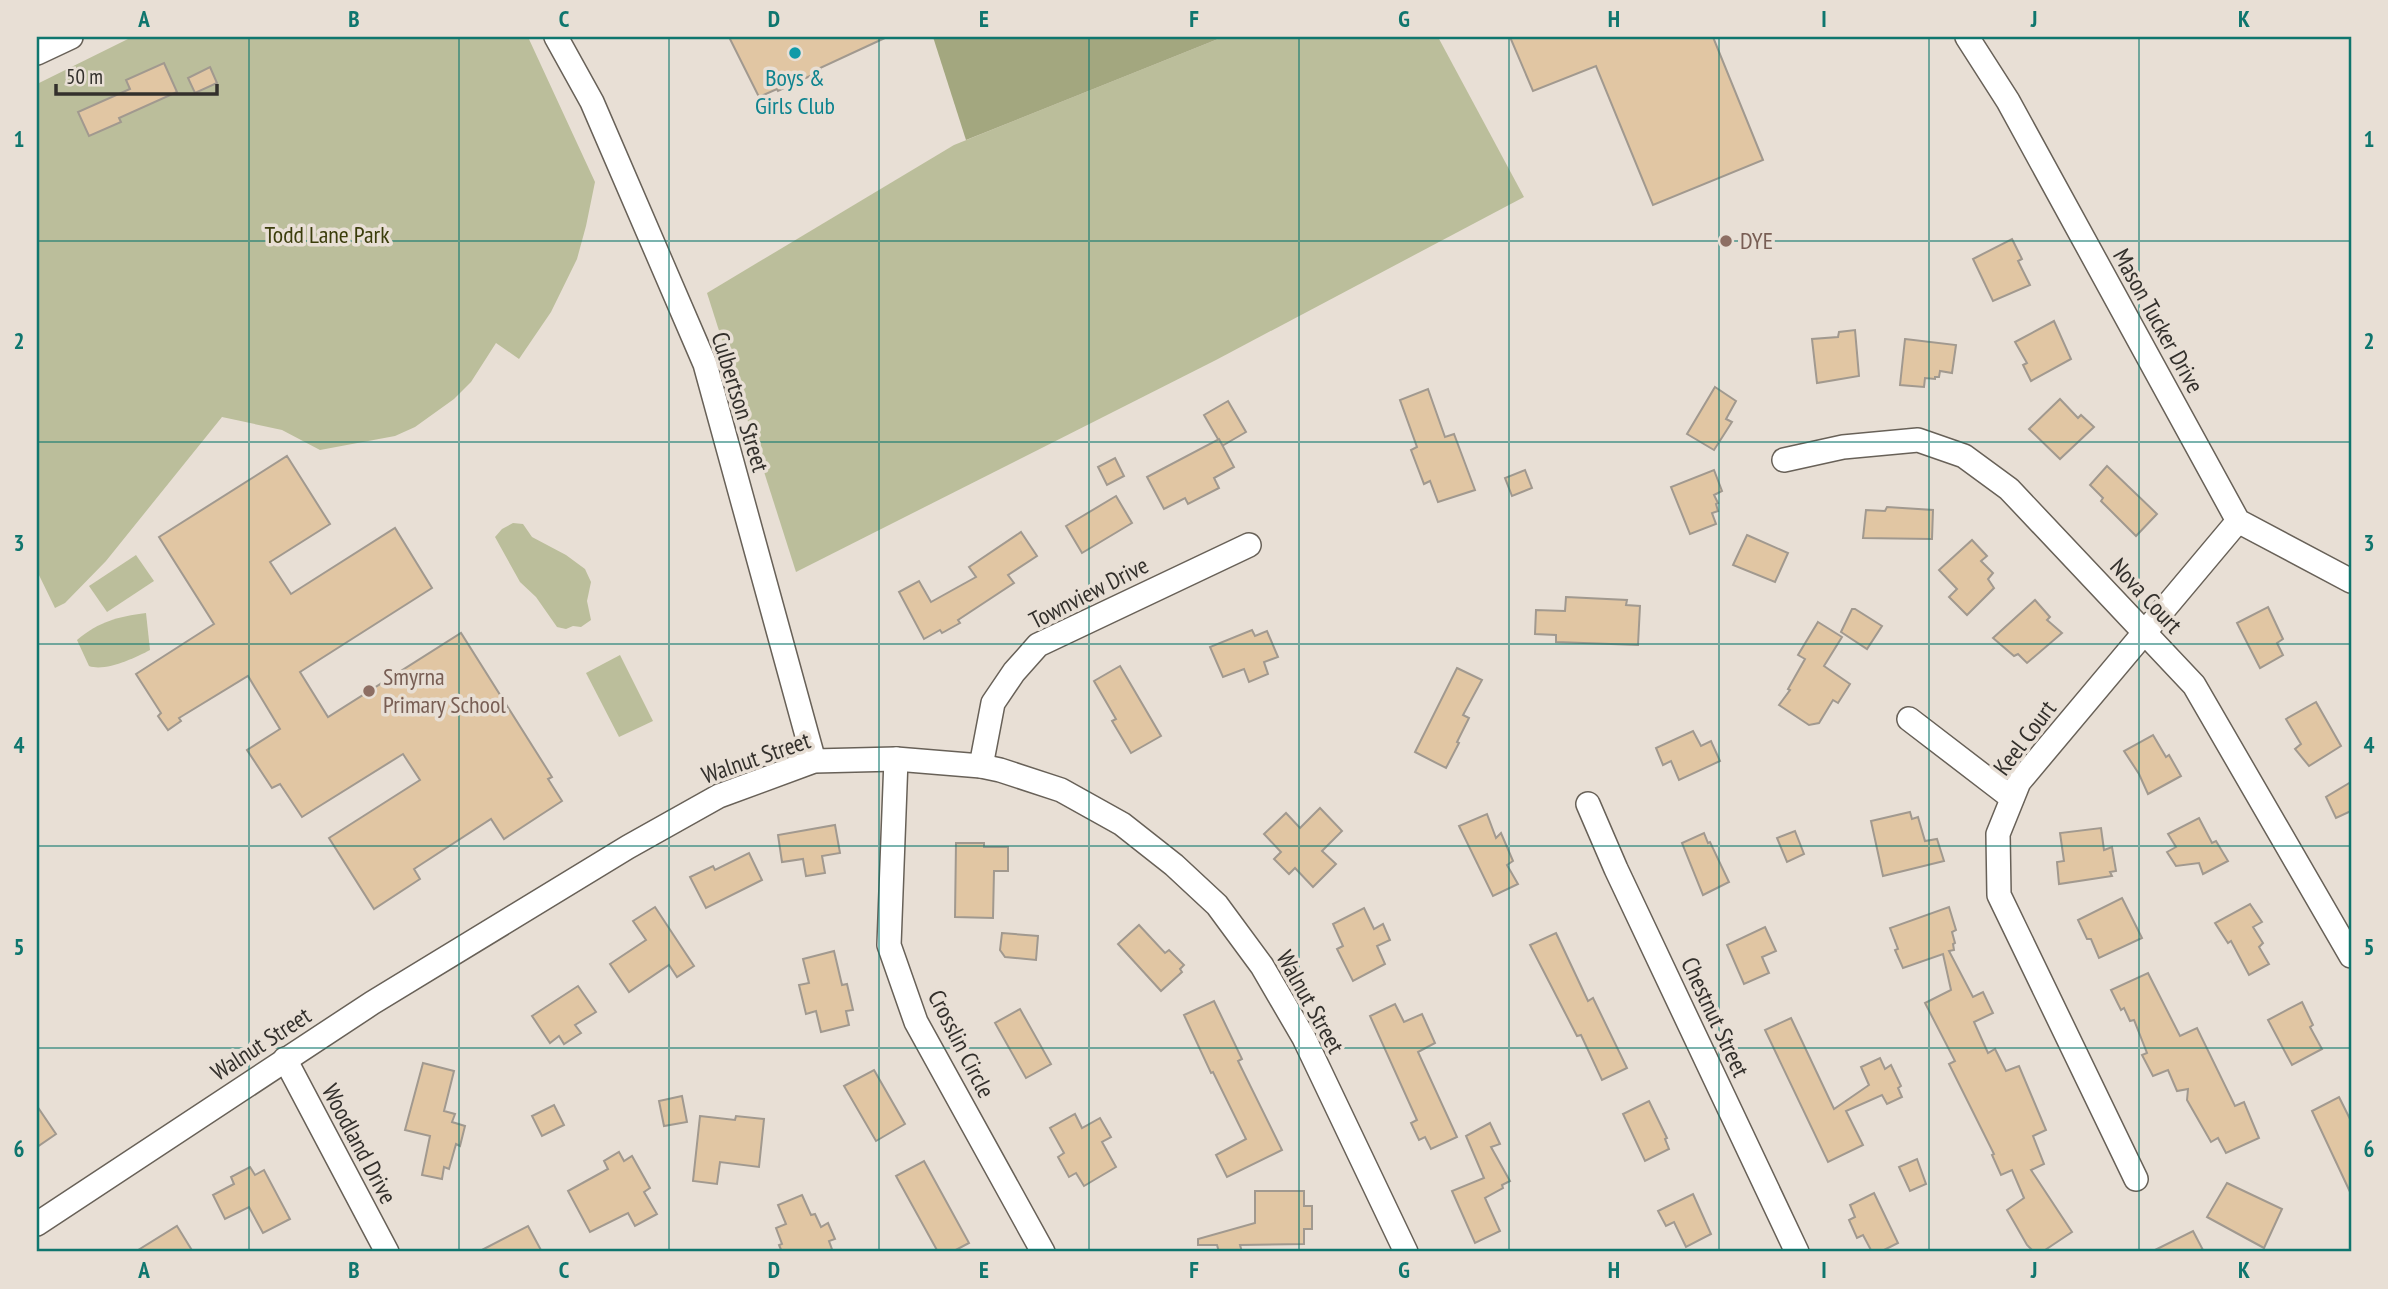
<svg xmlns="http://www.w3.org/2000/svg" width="2388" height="1289" font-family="'PT Sans Narrow',sans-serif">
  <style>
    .green { fill: #bbbe9b }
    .forest { fill: #a3a77f }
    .building { fill: #e1c6a3; stroke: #a1998f; stroke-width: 2 }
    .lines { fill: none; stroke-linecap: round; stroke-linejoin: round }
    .street-casing { stroke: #686158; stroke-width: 26 }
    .street { stroke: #fff; stroke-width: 23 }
    .grid { fill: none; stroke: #0f766e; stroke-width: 2; stroke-opacity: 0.55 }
    .culture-dot { fill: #0f9aa8; stroke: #e8dfd5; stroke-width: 2.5 }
    .education-dot { fill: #8d6e63; stroke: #e8dfd5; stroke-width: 2.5 }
    .labels { text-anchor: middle; stroke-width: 7; stroke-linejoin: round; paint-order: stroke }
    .culture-label { font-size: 24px; fill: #0d838f; stroke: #e8dfd5 }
    .park-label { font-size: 24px; fill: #3b3d0b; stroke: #e8dfd5 }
    .education-label { font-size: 24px; fill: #785e54; stroke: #e8dfd5; text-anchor: start }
    .street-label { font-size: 24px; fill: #33302c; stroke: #e8dfd5 }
    .neatline { fill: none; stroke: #0f766e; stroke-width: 2.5 }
    .grid-label { font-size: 23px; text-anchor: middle; font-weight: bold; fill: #0f766e }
  </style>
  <rect width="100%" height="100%" fill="#e8dfd5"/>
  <!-- green -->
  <g class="green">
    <path d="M132,37h396l67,145 -9,44 -9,33 -26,53 -32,47 -23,-16 -25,39 -17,17 -39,28 -20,9 -75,14 -38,-20 -60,-13 -116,144 -41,42 -10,5 -18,-37v-487z"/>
    <path d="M1223,37h215l86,160 -308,163 -420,212 -89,-279 247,-148z"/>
    <path d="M513,523l10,1 9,13 34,18 19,14 6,13 -4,19 4,19 -10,7 -8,-1 -7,3 -9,-2 -21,-30 -16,-15 -25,-45 7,-8z"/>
    <path d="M136,555l18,26 -47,31 -18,-26z"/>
    <path d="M146,613l4,37c-15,8 -45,22 -61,16l-12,-26c23,-19 40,-23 69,-27z"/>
    <path d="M620,655l33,66 -34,16 -33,-64z"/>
  </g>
  <!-- forest -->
  <path class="forest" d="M933,37h290l-257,103z"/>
  <!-- building -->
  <g class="building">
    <path d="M729,37h158l-67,31 1,3 -43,20 -1,-2 -18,8z"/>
    <path d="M1510,37h203l50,123 -110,45 -57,-139 -63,25z"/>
    <path d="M164,63l13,29 -58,26 2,4 -32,14 -11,-24 52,-23 -4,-9z"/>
    <path d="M210,67l7,16 -22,10 -7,-15z"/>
    <path d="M2012,239l10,20 -4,2 12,24 -37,16 -20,-42z"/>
    <path d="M2054,321l17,38 -40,22 -8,-16 4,-2 -12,-21z"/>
    <path d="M1855,330l4,46 -42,7 -5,-44 26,-2 1,-5z"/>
    <path d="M1905,339l51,6 -4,28 -12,-2 -1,6h-4v2l-10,-1 -1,9 -24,-2z"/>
    <path d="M1715,387l21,14 -10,18 6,3 -18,28 -27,-16z"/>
    <path d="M1428,389l17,48 9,-3 21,56 -37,12 -8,-21 -6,3 -13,-34 6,-3 -17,-47z"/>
    <path d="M2060,399l18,19 3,-3 13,12 -34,32 -31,-30z"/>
    <path d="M1228,401l18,31 -24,14 -18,-31z"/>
    <path d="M1219,439l15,28 -20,11 5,10 -31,16 -3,-6 -21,11 -17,-32z"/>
    <path d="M287,456l43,68 -60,38 21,32 104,-66 37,60 -132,84 28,45 133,-84 91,144 -4,2 14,22 -58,38 -13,-20 -77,50 6,10 -46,30 -45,-71 91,-58 -17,-26 -101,63 -22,-33 -8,4 -25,-38 33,-21 -32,-53 -69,42 2,3 -13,9 -10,-14 3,-3 -25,-39 78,-50 -55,-87z"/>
    <path d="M1115,458l9,18 -17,9 -9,-18z"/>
    <path d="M2107,466l50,48 -21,22 -35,-35 2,-3 -13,-13z"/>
    <path d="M1525,470l7,18 -20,8 -7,-18z"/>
    <path d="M1714,470l8,21 -8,4 4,8 -2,1 2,7 -6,2 4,11 -26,10 -19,-47z"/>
    <path d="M1116,496l16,27 -50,30 -16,-27z"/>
    <path d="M1887,507l46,3 -1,29 -69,-1 3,-28 19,1z"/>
    <path d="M1021,532l16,24 -29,19 6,8 -56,37 2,3 -18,10 -2,-3 -16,9 -25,-47 20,-11 12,21 45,-25 -7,-10z"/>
    <path d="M1747,535l41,18 -13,29 -42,-17z"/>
    <path d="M1972,540l15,16 -6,5 12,12 -5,6 6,9 -27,27 -18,-18 8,-8 -18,-19z"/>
    <path d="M1566,597l61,3 -1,5 14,1 -2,39 -82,-3v-7l-21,-1 1,-24 29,1z"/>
    <path d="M2035,600l15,17 -3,3 15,13 -35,30 -9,-9 -4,2 -21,-18z"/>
    <path d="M2268,607l15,32 -6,4 6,12 -23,13 -23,-45z"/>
    <path d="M1852,609h3l27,17 -15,23 -26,-17z"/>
    <path d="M1818,622l24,15 -18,29 26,18 -12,19 -5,-3 -14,23 -10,2 -30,-20 11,-15 -2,-1 17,-30 -7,-4z"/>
    <path d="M1252,630l3,6 12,-5 11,26 -14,5 4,12 -19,8 -5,-13 -21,8 -13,-30z"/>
    <path d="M1120,666l41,70 -30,17 -19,-32 4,-2 -22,-38z"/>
    <path d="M1457,668l25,12 -19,35 6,3 -12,24 2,1 -13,25 -31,-16z"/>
    <path d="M2316,702l25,44 -32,20 -14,-17 6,-5 -15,-25z"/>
    <path d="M1693,731l8,15 10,-5 9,20 -41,19 -8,-19 -8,4 -7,-17z"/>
    <path d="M2153,735l13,22 3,-2 12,21 -33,18 -9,-20 -15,-23z"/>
    <path d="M2351,782v29l-15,7 -10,-21z"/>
    <path d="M1320,808l22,23 -20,20 14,13 -23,23 -18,-19 -6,6 -15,-15 7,-7 -17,-18 22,-21 14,15z"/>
    <path d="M1910,812l2,7 6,-2 7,24 12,-2 7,22 -61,15 -12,-55z"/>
    <path d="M1487,814l9,24 5,-5 12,28 -6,4 11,19 -25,12 -34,-70z"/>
    <path d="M2199,818l13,25 4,-2 12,20 -25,13 -4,-11 -23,3 -9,-14 9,-5 -8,-13z"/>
    <path d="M835,825l5,28 -18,3 3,17 -19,3 -3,-17 -21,3 -4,-27z"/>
    <path d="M2101,828l3,22 8,-3 4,24 -6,1 2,4 -53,8 -2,-22 7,-1 -4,-28z"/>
    <path d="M1795,831l9,23 -17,8 -10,-24z"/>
    <path d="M1704,833l4,10 2,-1 19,40 -26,13 -21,-52z"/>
    <path d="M956,843h28v4h24v24h-14l-1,47 -38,-1z"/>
    <path d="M749,853l13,27 -56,28 -16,-31 23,-11 2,4z"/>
    <path d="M2122,898l20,40 -43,20 -8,-19h-4l-9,-19z"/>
    <path d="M2250,904l12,18 -9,5 10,16 -4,4 10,17 -20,11 -18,-34 -3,2 -13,-20z"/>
    <path d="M655,907l39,59 -17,11 -8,-12 -40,27 -19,-28 36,-24 -13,-19z"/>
    <path d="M1949,907l7,23 -4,2 3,11 -2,1 1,6 -5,1 24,46 10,-5 10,21 -19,9 14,31 7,-4 11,22 13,-5 27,64 -13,6 11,28 -13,6 41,62 -30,20h-8l-7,-7 -20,-35 17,-12 -12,-28 -11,5 -9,-20 2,-1 -45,-90 6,-3 -30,-58 26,-13 -8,-36 -40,14 -8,-18 3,-1 -8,-21z"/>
    <path d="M1364,908l10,21 9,-5 7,16 -13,6 8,18 -32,17 -16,-32 6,-3 -10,-22z"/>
    <path d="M1139,925l26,28 4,-3 15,15 -4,4 2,3 -21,19 -43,-47z"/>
    <path d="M1765,927l11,24 -14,6 7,16 -25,11 -17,-39z"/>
    <path d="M1002,933l36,3 -2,24 -31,-3 -5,-7z"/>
    <path d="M1556,933l32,68 5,-3 34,70 -25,12 -21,-45 -4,1 -47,-91z"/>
    <path d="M834,951l8,34 5,-1 6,26 -7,1 3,14 -28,7 -5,-21 -10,3 -7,-29 10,-2 -6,-24z"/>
    <path d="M2148,973l32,63 17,-8 38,78 9,-4 15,36 -33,15 -8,-15 -7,4 -24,-42 1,-11 -11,2 -9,-21 -15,6 -11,-21 5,-2 -13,-33 -4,1 -6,-13 -3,2 -10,-20z"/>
    <path d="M578,986l18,26 -21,13 6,8 -17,11 -5,-8 -9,7 -18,-27z"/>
    <path d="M1214,1001l28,58 -4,2 44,89 -55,27 -11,-22 30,-16 -33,-67 -2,1 -27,-58z"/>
    <path d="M2302,1002l11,23 -3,2 12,22 -30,16 -24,-45z"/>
    <path d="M1395,1004l9,18 18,-8 13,29 -17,9 39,85 -26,12 -6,-12 -6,3 -8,-17 6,-3 -47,-104z"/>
    <path d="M1020,1009l31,55 -25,14 -31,-55z"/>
    <path d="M1791,1018l43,91 35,-24 -8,-18 19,-9 5,11 6,-4 10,21 -3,2 4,9 -15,7 -5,-9 -36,16 17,34 -35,17 -63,-132z"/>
    <path d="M423,1063l31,8 -10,40 11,3 -3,8 13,4 -5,20 -4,-2 -7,25 -5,-2 -2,12 -20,-4 8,-39 -25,-6z"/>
    <path d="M874,1070l31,54 -29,17 -32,-55z"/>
    <path d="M682,1096l5,26 -23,4 -5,-25z"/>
    <path d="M2339,1097l12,24v73l-39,-83z"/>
    <path d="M1649,1101l18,37 -2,1 4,10 -24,12 -22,-47z"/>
    <path d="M554,1105l10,20 -22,11 -10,-20z"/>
    <path d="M37,1106l19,28 -19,13z"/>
    <path d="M1075,1114l7,14 18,-10 11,19 -9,5 14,25 -32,19 -8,-13 -7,4 -11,-20 6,-4 -14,-25z"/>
    <path d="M700,1116l35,4 1,-4 28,3 -5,48 -39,-5 -3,22 -24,-3z"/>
    <path d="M1490,1123l10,21 -9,3 19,34 -8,4 1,3 -18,10 15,33 -25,12 -23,-52 32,-13 -18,-42z"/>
    <path d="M619,1152l5,9 8,-5 18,32 -6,4 13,22 -22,12 -7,-13 -38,19 -22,-41 40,-22 -4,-8z"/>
    <path d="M1917,1159l9,25 -16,7 -11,-24z"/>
    <path d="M924,1161l45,82 -17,9h-14l-42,-76z"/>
    <path d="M250,1167l5,8 9,-5 26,49 -27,14 -14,-26 -24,12 -12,-24 21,-11 -3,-7z"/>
    <path d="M2227,1183l55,26 -18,39 -57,-31z"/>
    <path d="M1255,1191h49v15h8v23h-8v15l-64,1 2,7h-23l-2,-7h-19v-6l57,-16z"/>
    <path d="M1874,1193l24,50 -18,9h-8l-9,-17 -6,3 -8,-18 6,-3 -5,-12z"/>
    <path d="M1693,1194l18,40 -25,13 -12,-25 -8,4 -8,-15z"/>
    <path d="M802,1195l9,20 4,-1 6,13 7,-4 7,16 -6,2 4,11h-51l-3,-7 3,-1 -6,-16 10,-4 -8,-19z"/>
    <path d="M177,1226l16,26h-58z"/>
    <path d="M528,1226l14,26h-64z"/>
    <path d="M2193,1231l11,21h-53z"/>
  </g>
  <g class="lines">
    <defs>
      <g id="street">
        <path d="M556,37l36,65 113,262 109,397"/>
        <path d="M1967,37l41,64 230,420 113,60"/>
        <path d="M37,53l34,-16"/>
        <path d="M1784,460l59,-13 75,-7 46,16 45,33 185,196 157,271"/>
        <path d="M1909,719l103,79"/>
        <path d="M896,759l-7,186 27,77 127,230"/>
        <path d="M981,766l12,-63 21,-31 24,-27 211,-100"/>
        <path d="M1588,804l28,65 181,383"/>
        <path d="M285,1059l102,193"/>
        <path d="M2136,1179l-137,-284 -1,-61 21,-52 219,-261"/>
        <path d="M37,1224l335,-221 256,-156 91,-51 95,-35 82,-2 85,7 19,4 61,20 61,34 52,41 43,40 45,61 42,72 102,214"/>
      </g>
    </defs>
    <!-- street casing -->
    <use href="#street" class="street-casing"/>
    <!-- street -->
    <use href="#street" class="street"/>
  </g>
  <!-- grid -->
  <path class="grid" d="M249,37v1215M459,37v1215M669,37v1215M879,37v1215M1089,37v1215M1299,37v1215M1509,37v1215M1719,37v1215M1929,37v1215M2139,37v1215M37,241h2314M37,442h2314M37,644h2314M37,846h2314M37,1048h2314"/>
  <!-- markers -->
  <circle class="culture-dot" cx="795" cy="53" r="7"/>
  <g class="education-dot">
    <circle cx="1726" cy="241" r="7"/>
    <circle cx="369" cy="691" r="7"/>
  </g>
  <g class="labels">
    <!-- culture labels -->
    <g class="culture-label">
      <text x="795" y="86">Boys &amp;<tspan x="795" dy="28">Girls Club</tspan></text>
    </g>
    <!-- park labels -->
    <g class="park-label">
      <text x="327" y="243">Todd Lane Park</text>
    </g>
    <!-- education labels -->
    <g class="education-label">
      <text x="1740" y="249">DYE</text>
      <text x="383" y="685">Smyrna<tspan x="383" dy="28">Primary School</tspan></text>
    </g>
    <!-- street labels -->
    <g class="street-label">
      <text transform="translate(2158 321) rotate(61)" y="8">Mason Tucker Drive</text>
      <text transform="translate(740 402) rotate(73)" y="8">Culbertson Street</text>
      <text transform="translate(1089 593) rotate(-27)" y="8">Townview Drive</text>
      <text transform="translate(2146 596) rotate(47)" y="8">Nova Court</text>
      <text transform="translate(2025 738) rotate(-53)" y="8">Keel Court</text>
      <text transform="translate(756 758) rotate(-19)" y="8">Walnut Street</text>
      <text transform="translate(1310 1002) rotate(61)" y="8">Walnut Street</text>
      <text transform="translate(1715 1017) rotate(65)" y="8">Chestnut Street</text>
      <text transform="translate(261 1044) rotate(-33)" y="8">Walnut Street</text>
      <text transform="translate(961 1044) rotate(63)" y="8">Crosslin Circle</text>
      <text transform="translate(359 1144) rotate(62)" y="8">Woodland Drive</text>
    </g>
  </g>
  <!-- border -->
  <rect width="2388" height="1289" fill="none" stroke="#e8dfd5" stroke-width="77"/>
  <!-- scale -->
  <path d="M56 84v10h161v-10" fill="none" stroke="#33302c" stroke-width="3.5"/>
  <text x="66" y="84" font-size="21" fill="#33302c" stroke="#e8dfd5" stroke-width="5" paint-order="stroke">50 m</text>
  <rect x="38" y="38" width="2312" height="1212" class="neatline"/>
  <g class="grid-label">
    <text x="144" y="27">A</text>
    <text x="354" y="27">B</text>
    <text x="564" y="27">C</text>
    <text x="774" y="27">D</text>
    <text x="984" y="27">E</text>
    <text x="1194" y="27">F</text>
    <text x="1404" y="27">G</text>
    <text x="1614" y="27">H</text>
    <text x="1824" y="27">I</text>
    <text x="2034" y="27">J</text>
    <text x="2244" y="27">K</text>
    <text x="19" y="147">1</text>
    <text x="2369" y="147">1</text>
    <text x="19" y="349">2</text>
    <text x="2369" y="349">2</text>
    <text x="19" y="551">3</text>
    <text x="2369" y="551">3</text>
    <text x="19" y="753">4</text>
    <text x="2369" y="753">4</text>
    <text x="19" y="955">5</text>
    <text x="2369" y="955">5</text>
    <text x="19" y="1157">6</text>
    <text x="2369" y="1157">6</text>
    <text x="144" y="1278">A</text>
    <text x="354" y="1278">B</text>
    <text x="564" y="1278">C</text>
    <text x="774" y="1278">D</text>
    <text x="984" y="1278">E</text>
    <text x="1194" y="1278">F</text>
    <text x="1404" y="1278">G</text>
    <text x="1614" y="1278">H</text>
    <text x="1824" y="1278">I</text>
    <text x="2034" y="1278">J</text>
    <text x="2244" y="1278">K</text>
  </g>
</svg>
